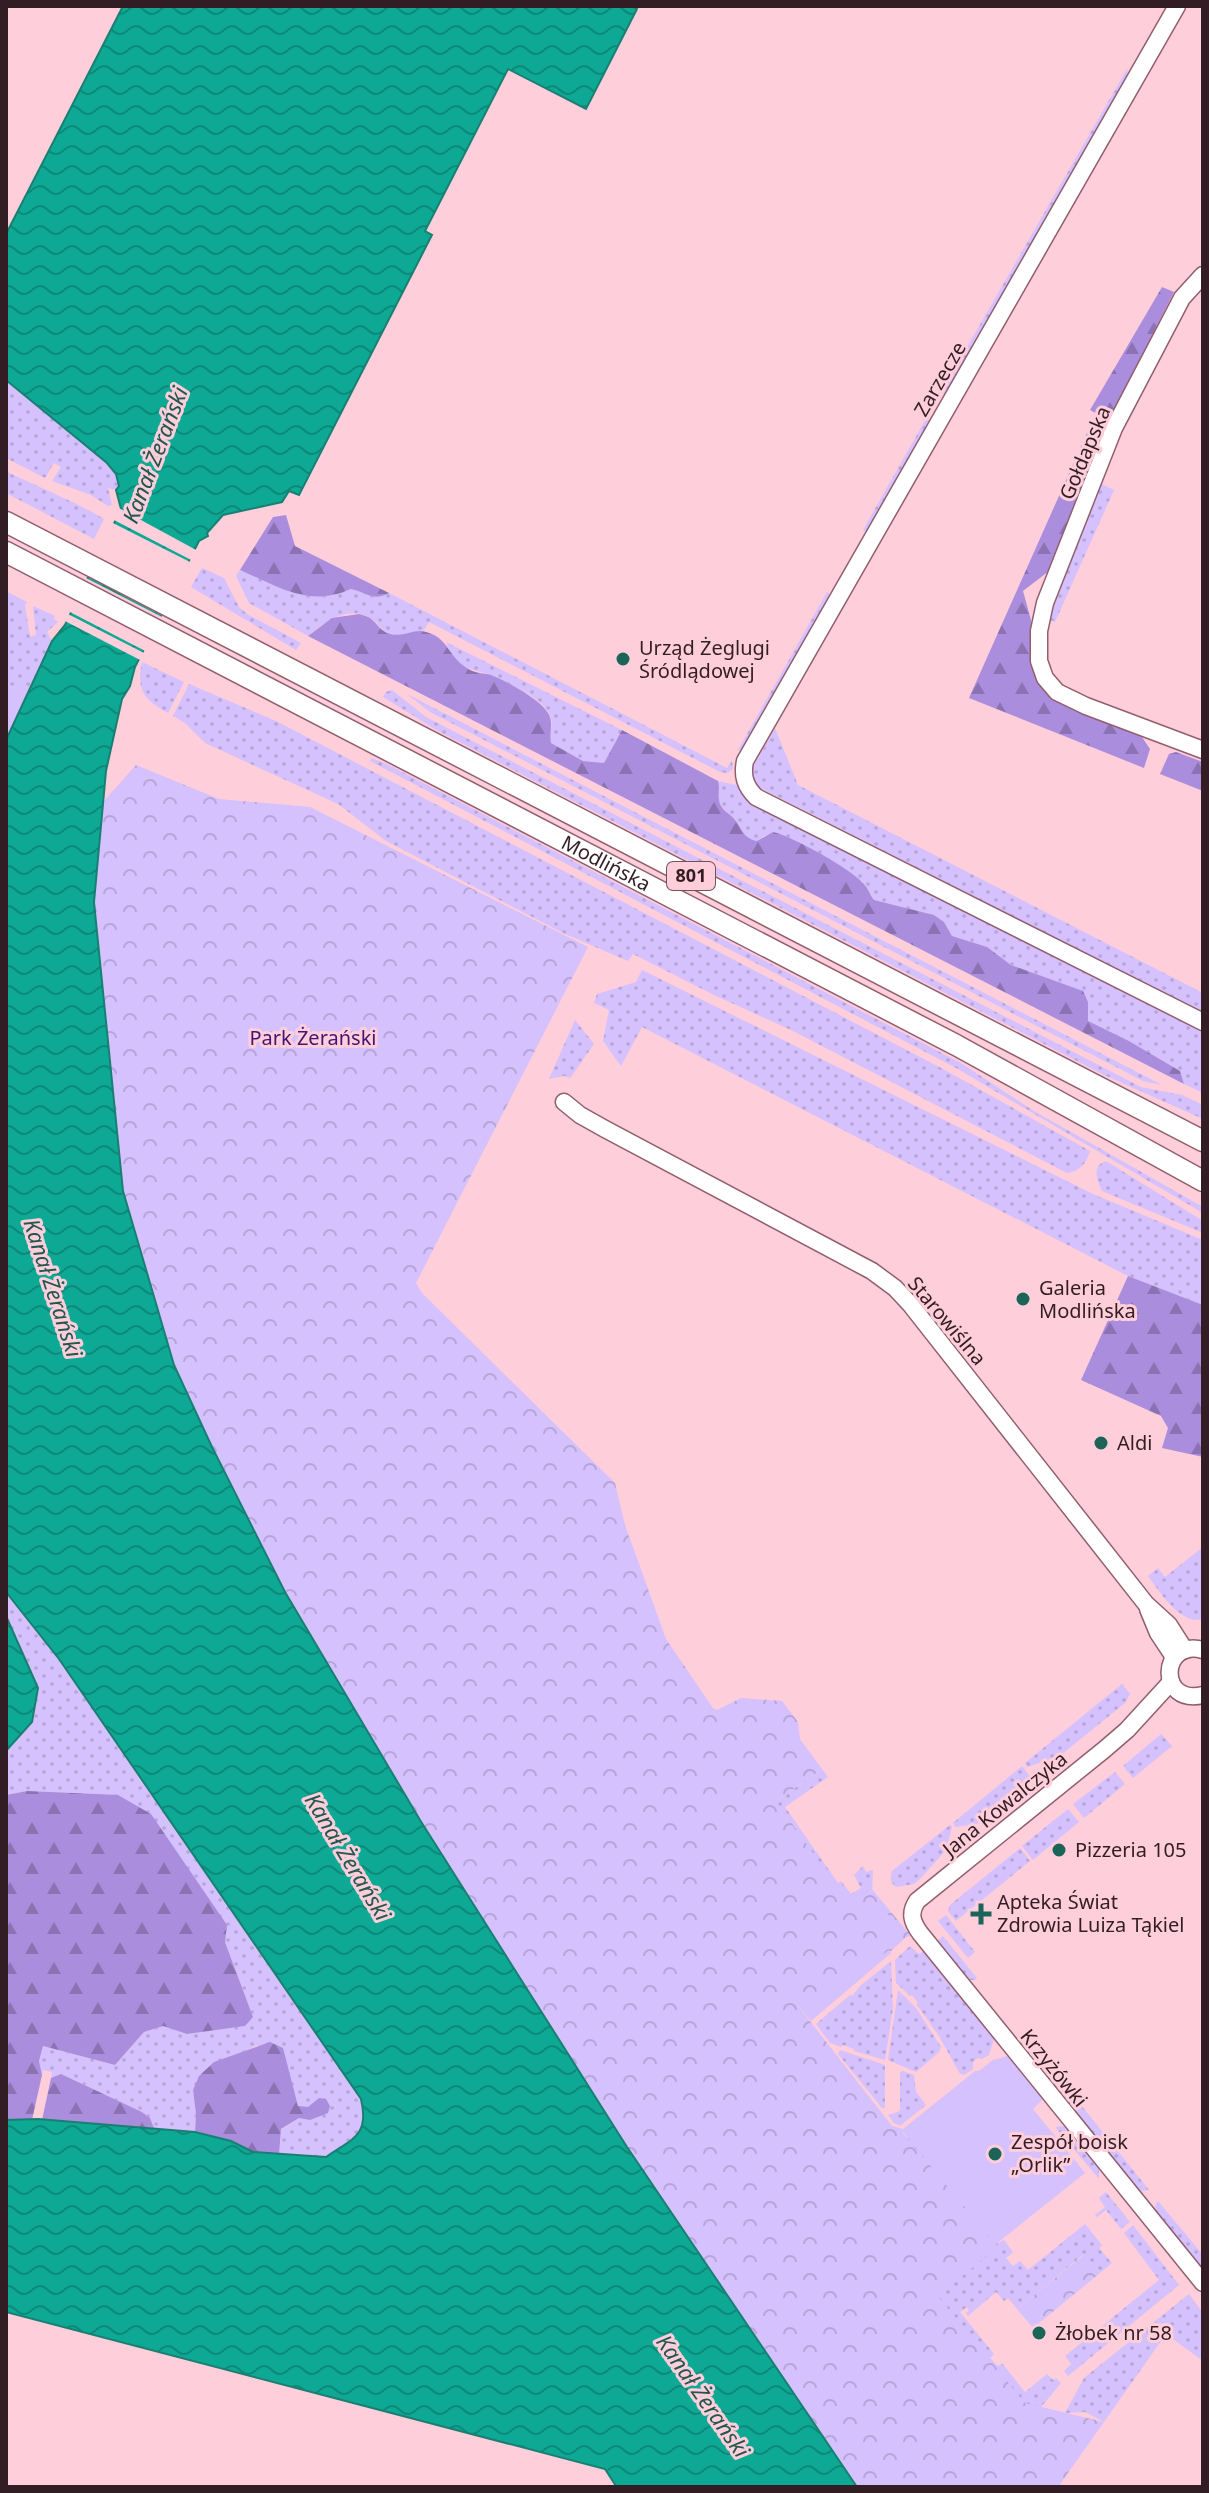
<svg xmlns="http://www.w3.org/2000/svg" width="1209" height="2493" font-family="'Noto Sans',sans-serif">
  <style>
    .grass { fill: url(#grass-dots) }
    .forest { fill: url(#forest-firs) }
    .park { fill: url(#park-crowns) }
    .garden { fill: #d5c1fd }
    .water { fill: url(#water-waves); stroke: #197f72; stroke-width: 2 }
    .pier { fill: #fecedb }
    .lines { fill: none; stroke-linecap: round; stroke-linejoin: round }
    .minor-casing { stroke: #925e6e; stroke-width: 19 }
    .major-casing { stroke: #925e6e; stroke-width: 23 }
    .minor { stroke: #fff; stroke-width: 16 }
    .major { stroke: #fff; stroke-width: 20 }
    .poi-dot { fill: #1c6358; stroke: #fecedb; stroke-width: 3 }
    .labels { text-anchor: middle; stroke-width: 6; stroke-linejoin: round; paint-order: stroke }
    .shield { fill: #fecedb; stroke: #70525b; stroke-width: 2 }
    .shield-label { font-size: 18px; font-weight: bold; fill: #331d24 }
    .street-label { font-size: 20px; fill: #331d24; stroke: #fecedb }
    .poi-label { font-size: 20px; fill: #331d24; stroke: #fecedb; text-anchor: start }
    .park-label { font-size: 20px; fill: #421573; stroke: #fecedb }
    .water-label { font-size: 22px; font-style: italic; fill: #22574e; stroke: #fecedb }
  </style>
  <defs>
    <pattern id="grass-dots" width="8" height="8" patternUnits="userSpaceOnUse" patternTransform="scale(2)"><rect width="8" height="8" fill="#d5c1fd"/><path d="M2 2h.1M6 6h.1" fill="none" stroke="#b7a5d9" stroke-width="1.8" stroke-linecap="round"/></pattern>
    <pattern id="forest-firs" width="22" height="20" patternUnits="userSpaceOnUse" patternTransform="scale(2)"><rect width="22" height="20" fill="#aa8ddd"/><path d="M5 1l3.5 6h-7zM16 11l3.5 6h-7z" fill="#8b73b3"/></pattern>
    <pattern id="park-crowns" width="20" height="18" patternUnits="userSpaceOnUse" patternTransform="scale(2)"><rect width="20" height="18" fill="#d5c1fd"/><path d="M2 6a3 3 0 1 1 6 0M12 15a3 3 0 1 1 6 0" fill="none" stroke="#b7a5d9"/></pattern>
    <pattern id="water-waves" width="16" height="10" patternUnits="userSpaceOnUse" patternTransform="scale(2)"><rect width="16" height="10" fill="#0ea994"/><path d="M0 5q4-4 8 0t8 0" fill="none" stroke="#0e8979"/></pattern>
  </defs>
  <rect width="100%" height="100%" fill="#fecedb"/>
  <!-- grass -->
  <g class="grass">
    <path d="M1127,69l1,7 -181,317 -7,1z"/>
    <path d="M6,380l101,83 9,11 3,13 -3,3 -8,-2 4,17 -4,1 -17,-11 -39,-14 9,-14 -7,-4 -9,15 -39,-20z"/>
    <path d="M927,417l3,5 -63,110 -4,-2z"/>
    <path d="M6,471c33,17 67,29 98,48l-10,20 -88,-46z"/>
    <path d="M1097,482l17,8 -59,132 -8,-3z"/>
    <path d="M202,568l22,10 15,29 8,7 54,29 -5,7 -105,-63z"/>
    <path d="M240,570c39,16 69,38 111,19 14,3 24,13 38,4l338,175 5,-8 1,9 -6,4 -7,-1 -291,-150 -5,8c-10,3 -22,7 -32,5 -9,-2 -13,-11 -20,-16 -23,-15 -47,3 -64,17l-59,-33 -13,-27z"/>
    <path d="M6,591l21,11 -2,3 5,32 6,-2 -3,-29 22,10 -1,3 4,3 -11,10 5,9 -25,53 -21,-11z"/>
    <path d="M827,592l3,2 -87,155 -5,1z"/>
    <path d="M446,642l176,88 -18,33 -21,-2 -32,-18c-2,-9 2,-17 0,-25 -6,-20 -40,-33 -57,-41 -24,-11 -36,-4 -48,-35z"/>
    <path d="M142,662l42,20 -16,31c-24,-13 -32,-23 -26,-51z"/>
    <path d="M189,684l87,37 667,348 147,82c-4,13 -10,20 -23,22l-276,-143 -77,-35 -81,-41 -5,7 -65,-28 -177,-92 -48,-37 -133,-61 -20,-20 -12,-7z"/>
    <path d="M392,690l34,27 715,370 41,8 21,10v14l-101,-45 -664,-343 -55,-34 3,-5z"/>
    <path d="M407,694l755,391 -19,-4 -713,-369z"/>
    <path d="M775,728l23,57 405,208v20l-443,-225 -6,-5 -4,-11z"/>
    <path d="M372,758l17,7 572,298 73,48 169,96v6l-247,-145 -586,-307z"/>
    <path d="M718,781l18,4 467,244v64l-19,-9 -4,-13 -51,-30 -42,-20 1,-19 -6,-11 -71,-26 -25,-18 -34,-11 -8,-14 -10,-7 -60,-15 -11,-18 -97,-47 -9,6c-14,-3 -14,-11 -22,-21 -5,-7 -15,-11 -16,-20 -1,-7 1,-12 -1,-19z"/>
    <path d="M642,970l451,224 110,46v65l-75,-29 -486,-249 -21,39 -18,-25 6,-31 -15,-7 3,-9 39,-12z"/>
    <path d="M575,1020l19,24 -24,34 -6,-2 -15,3z"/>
    <path d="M1106,1161l97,60v12l-101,-42c-5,-11 -11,-25 4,-30z"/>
    <path d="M1203,1547v72c-23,6 -43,-27 -55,-43l10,-8 7,9z"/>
    <path d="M6,1592l53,67 302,440c4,14 3,35 -11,44 -7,5 -16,8 -24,14l-23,-3 -24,1 2,-25 18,-12 9,-11h-10l-41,-62 -22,11 -21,6 -21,28 3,24 -1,18 -41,-4 -4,-10 -8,-6 -81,-38 -10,4 1,-6 -9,-2 -1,5 -3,-14 4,-15 72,19 29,-33 19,-6 24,8 57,-8 9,-9 -28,-75 -198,-151 -21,4v-44l26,-30 -21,-96 -5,-9z"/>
    <path d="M1122,1684l8,10 -5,9 -64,52 -33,12 -3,-4z"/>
    <path d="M1161,1734l11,12 -39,32 -10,-12z"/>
    <path d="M1022,1766l10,13 -55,45 -22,3 -2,-4z"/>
    <path d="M822,1769l6,8 -43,30 53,76 3,-2 10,13 10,-6 -7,-13 9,-9 3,6 7,-2 -1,22 -16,13 -109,13 29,-117z"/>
    <path d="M1115,1772l10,12 -41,34 -11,-14z"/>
    <path d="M1068,1809l11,13 -46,38 -11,-14z"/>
    <path d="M950,1825l2,2 -6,23 -25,28 -7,6 -18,3c-6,-4 -6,-9 -4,-16z"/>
    <path d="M1020,1848l10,13 -74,60 -8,-10 2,-6z"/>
    <path d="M946,1915l29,37 -7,6 -30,-37z"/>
    <path d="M943,1936l34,42 -2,2h-8l-30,-38z"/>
    <path d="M910,1946l9,8 5,-3 70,88 -5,16 -7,4 -4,-1 -5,4v7l-9,6 -4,-1 -21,-38 -22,-31 1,-2 -6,-8 -2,1 -14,-13 -1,-23z"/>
    <path d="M891,1961l2,47 -8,52 -31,-9v-2l-11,-4 -2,2 -11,-4 -14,-19 34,-29 2,1 8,-10z"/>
    <path d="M898,1990l18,18 25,39 -2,5 -23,20 -28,-12z"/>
    <path d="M840,2050l45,15v43h-3l-44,-54z"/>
    <path d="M903,2071l11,4 2,17 10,13 -26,21 -6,-3 -6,-8 12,-4v-39z"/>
    <path d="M1069,2090l80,100 -7,1 -7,-4 -74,-91z"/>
    <path d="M1061,2126l5,1 33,40v12l-44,-52z"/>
    <path d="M907,2135l89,109 8,-4 9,12 -7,6 7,8 7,-5 8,9 57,-46 17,21 -3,3 13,15 -12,10 -16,-19 -67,55 -9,-11 -4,3 -8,-9 -28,24 -2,-3 3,-3 -2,-3 -7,5 34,42 -4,4 8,8 4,-3 23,29 22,-18 6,6 3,-2 5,5 -39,47 -88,-125z"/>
    <path d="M1106,2192l24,30 -9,7 -15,-19 -9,7 -2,-2 10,-8 -6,-9z"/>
    <path d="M1158,2201l45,54v15l-47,-58 -1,-6z"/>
    <path d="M1133,2225l46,60 -111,91 -4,-5 7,-7 -6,-8 94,-76 -35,-47z"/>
    <path d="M1189,2294l14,19v48l-37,-27 -62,88 -19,-10 -20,1 19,-35z"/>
  </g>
  <!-- forest -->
  <g class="forest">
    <path d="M1162,287l12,5 -69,136 -56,143 -26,20 8,29 -1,38 10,21 20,23 82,35 8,12 -6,19 -175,-70 122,-274 8,-9 -9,-5z"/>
    <path d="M286,515l9,31 94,47c-15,9 -24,-1 -38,-4 -42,19 -72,-2 -111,-19l33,-53z"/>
    <path d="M359,614c4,1 8,2 11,4 7,5 11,14 20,16 12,4 25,-6 36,-2 23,6 22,25 41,36 7,5 15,5 24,7 15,6 49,24 57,38 6,9 1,19 3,30l32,18 21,2 18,-33 96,51c2,7 0,12 1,19 1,10 11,13 16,20 8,10 8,18 22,21l16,-9c19,4 78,37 90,51 5,5 7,12 11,17l60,15 10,7 8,14 35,11 24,18 72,26 5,11v19l41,20 51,30 4,13 -876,-448 24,-18z"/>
    <path d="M1176,752l27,10v29l-43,-17 9,-20z"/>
    <path d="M1128,1276l75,29v152l-41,-9 6,-20 -7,-12 -80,-36z"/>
    <path d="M27,1791l91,4 33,19 76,111 -2,17 28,75 -8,9 -58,8 -24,-8 -19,6 -29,33 -72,-19 -4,15 3,14 -10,45h-26v-325z"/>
    <path d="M270,2042l13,6 15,58 10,1 11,-9 7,1 4,7 -2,7 -18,7 -11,-2 -18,11 -2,26 -26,-3 -22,-11 -36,-9 1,-18 -3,-24 6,-14 15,-14z"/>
    <path d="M61,2074l81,38 8,6 4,10 -112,-8 9,-42z"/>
  </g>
  <!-- park -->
  <g class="park">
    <path d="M136,765l83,34 91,8 278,140 -172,336 6,10 193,190 10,42 41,114 47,69 4,2 24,-12 41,3 16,21 2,17 22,30 -46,32 73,103 22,-16 40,48 -5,1 -16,15 -43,32 -52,18 97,124 11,3v4l95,114 -60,49 87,107 79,19 -46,65h-201l-230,-340 -207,-327 -135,-228 -73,-145 -38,-82 -51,-174 -29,-289 9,-100z"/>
    <path d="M1085,2254l15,19 -67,55 -16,-19z"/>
  </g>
  <!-- garden -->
  <g class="garden">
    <path d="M6,683l21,11 -21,46z"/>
    <path d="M880,1911l7,2 15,19 -13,11 -16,-22 1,-7z"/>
    <path d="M889,1950l2,3 -80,68 -16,-19 68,-34z"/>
    <path d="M1008,2056l35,43 -10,10 52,64 -89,71 -93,-112v-3l72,-58h4l14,-11z"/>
  </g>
  <!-- water -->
  <g class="water">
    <path d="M123,6h508l6,3 -51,100 -78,-40 -83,162 7,4 -133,260 -10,-4 -7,11 -59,13 -16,18 1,3 -9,5 -64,126 -5,19 -8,13 -16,72 -12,131 29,289 51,174 38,82 73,145 135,228 207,327 230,340 -241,-1 -11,-17 -599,-157v-192l32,-1 157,13 36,9 22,11 73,5c25,-18 44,-20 35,-58l-302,-440 -53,-67v-852l46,-99 13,-16 56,-116 -5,-19 3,-4 -3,-12 -9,-11 -101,-83v-146z"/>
    <path d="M6,1616l32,72 -6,34 -26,29z"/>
  </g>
  <!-- pier -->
  <g class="pier">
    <path d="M117,507l81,44 -5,10 -81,-42z"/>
    <path d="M111,522l81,41 -27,54 -80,-42z"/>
    <path d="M84,577l80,41 -17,34 -79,-41z"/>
    <path d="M66,613l80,41 -4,7 -79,-41z"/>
  </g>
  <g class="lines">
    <defs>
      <g id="minor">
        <path d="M1177,6l-432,755c-3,15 0,25 11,36l447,225"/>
        <path d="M1203,275l-21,23 -68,130 -69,175 -6,28v30l6,17 12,14 29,14 117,44"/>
        <path d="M564,1102l16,13 25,14 267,142 23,17 15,16 236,300 23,21 16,25"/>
        <path d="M1148,1609l10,24 16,24"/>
        <path d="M1203,1650c-43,-12 -46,56 0,45"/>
        <path d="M1171,1682l-44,48 -22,19 -188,152c-8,12 -5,21 3,32l283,350"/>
      </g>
      <g id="major">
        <path d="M6,522l1197,619"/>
        <path id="s1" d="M6,552l950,493 247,136"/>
      </g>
    </defs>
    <!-- minor casing -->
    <use href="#minor" class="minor-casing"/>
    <!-- major casing -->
    <use href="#major" class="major-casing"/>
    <!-- minor -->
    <use href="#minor" class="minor"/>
    <!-- major -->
    <use href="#major" class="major"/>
  </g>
  <!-- markers -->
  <g class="poi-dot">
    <circle cx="623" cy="659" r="8"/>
    <circle cx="1023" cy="1299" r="8"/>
    <circle cx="1101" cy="1443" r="8"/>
    <circle cx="1059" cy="1850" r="8"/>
    <path d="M977 1902h8v8h8v8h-8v8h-8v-8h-8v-8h8z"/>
    <circle cx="995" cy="2154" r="8"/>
    <circle cx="1039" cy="2333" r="8"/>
  </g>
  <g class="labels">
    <!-- shield labels -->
    <rect class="shield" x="667" y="862" width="48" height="28" rx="6"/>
    <g class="shield-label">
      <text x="691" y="882">801</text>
    </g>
    <!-- street labels -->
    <g class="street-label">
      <text transform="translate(940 379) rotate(-60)" y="7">Zarzecze</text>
      <text transform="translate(1085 453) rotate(-67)" y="7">Gołdapska</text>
      <text dy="7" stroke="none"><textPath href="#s1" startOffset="676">Modlińska</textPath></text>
      <text transform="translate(947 1321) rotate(50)" y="7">Starowiślna</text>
      <text transform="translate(1005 1804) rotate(-39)" y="7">Jana Kowalczyka</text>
      <text transform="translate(1054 2068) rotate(51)" y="7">Krzyżówki</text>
    </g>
    <!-- poi labels -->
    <g class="poi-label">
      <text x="639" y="655">Urząd Żeglugi<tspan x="639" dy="23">Śródlądowej</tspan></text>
      <text x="1039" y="1295">Galeria<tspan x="1039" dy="23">Modlińska</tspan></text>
      <text x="1117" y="1450">Aldi</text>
      <text x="1075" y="1857">Pizzeria 105</text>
      <text x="997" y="1909">Apteka Świat<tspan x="997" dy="23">Zdrowia Luiza Tąkiel</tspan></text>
      <text x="1011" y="2149">Zespół boisk<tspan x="1011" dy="23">„Orlik”</tspan></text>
      <text x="1055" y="2340">Żłobek nr 58</text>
    </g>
    <!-- park labels -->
    <g class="park-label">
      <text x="313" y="1045">Park Żerański</text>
    </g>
    <!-- water labels -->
    <g class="water-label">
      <text transform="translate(155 455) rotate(-69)" y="8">Kanał Żerański</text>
      <text transform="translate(53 1288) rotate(72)" y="8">Kanał Żerański</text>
      <text transform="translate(348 1857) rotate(59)" y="8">Kanał Żerański</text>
      <text transform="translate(703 2396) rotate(55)" y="8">Kanał Żerański</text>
    </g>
  </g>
  <!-- border -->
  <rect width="1209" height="2493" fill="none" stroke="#331d24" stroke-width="16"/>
</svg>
